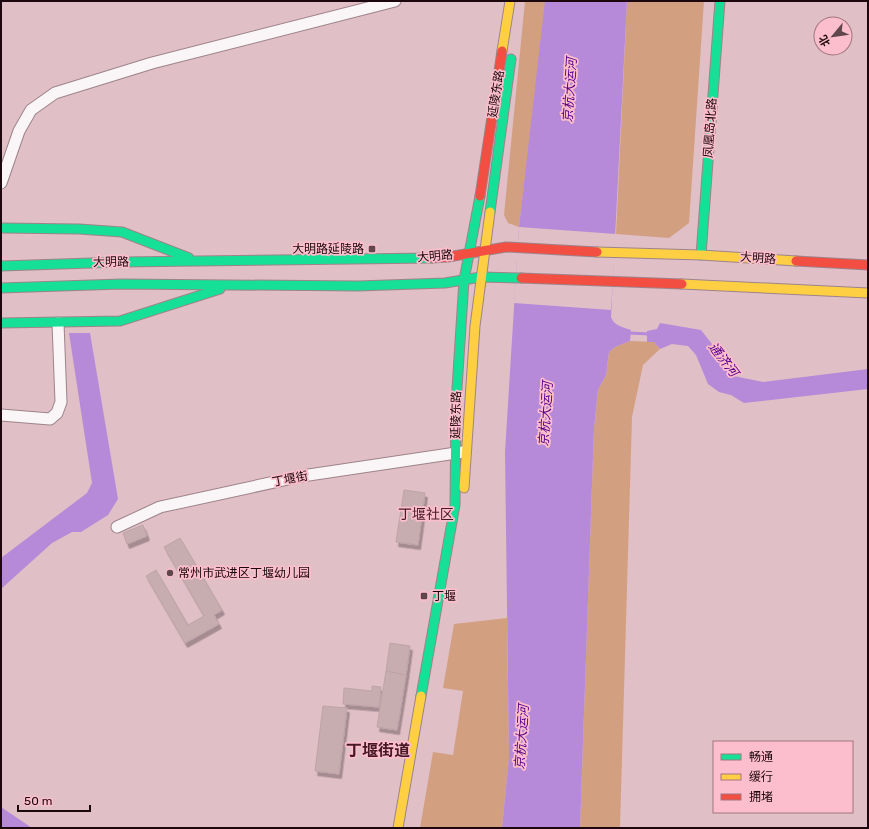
<svg xmlns="http://www.w3.org/2000/svg" width="869" height="829" font-family="Rubik,'Noto Sans SC',sans-serif">
  <style>
    .green { fill: #d2a081 }
    .water { fill: #b68ad8 }
    .pier { fill: #e0bfc7 }
    .lines { fill: none; stroke-linecap: round; stroke-linejoin: round }
    .stream { stroke: #b68ad8; stroke-width: 3 }
    .building { fill: #c7adb0; stroke: #bda4a7; filter: url(#shadow) }
    .street-casing { stroke: #9d848a; stroke-width: 13 }
    .fast-casing { stroke: #9d848a; stroke-width: 11 }
    .slow-casing { stroke: #9d848a; stroke-width: 11 }
    .jam-casing { stroke: #9d848a; stroke-width: 11 }
    .street { stroke: #faf5f7; stroke-width: 11 }
    .fast { stroke: #16e098; stroke-width: 9 }
    .slow { stroke: #ffcf43; stroke-width: 9 }
    .jam { stroke: #f24e42; stroke-width: 9 }
    .poi-dot { fill: #60474e; stroke: #fcbecc; stroke-width: 1.5 }
    .labels { text-anchor: middle; stroke-width: 3.5; stroke-linejoin: round; paint-order: stroke }
    .street-label { font-size: 12px; fill: #1b070d; stroke: #fcbecc }
    .poi-label { font-size: 12px; fill: #1b070d; stroke: #fcbecc; text-anchor: start }
    .water-label { font-size: 13px; font-style: italic; fill: #55008d; stroke: #fcbecc }
    .quarter-label { font-size: 14px; fill: #471927; stroke: #fcbecc }
    .district-label { font-size: 16px; font-weight: bold; fill: #471927; stroke: #fcbecc }
  </style>
  <defs>
    <filter id="shadow"><feDropShadow dx="2.5" dy="4.5" stdDeviation="0" flood-color="#0004"/></filter>
  </defs>
  <rect width="100%" height="100%" fill="#e0bfc7"/>
  <!-- green -->
  <g class="green">
    <path d="M525,1h22l-28,226 -11,-4 -4,-8z"/>
    <path d="M627,1h77l-15,222 -20,15 -53,-4z"/>
    <path d="M630,341l24,1 6,7 -17,16 -11,52 -12,411h-40l14,-400 4,-38 8,-15 3,-23 6,-5z"/>
    <path d="M507,618l2,140 -7,70h-82l13,-76 20,3 10,-64 -20,-3 11,-64z"/>
  </g>
  <!-- water -->
  <g class="water">
    <path d="M545,1h82l-16,316c3,9 12,10 20,13l-1,11 -15,6 -6,5 -3,23 -8,15 -4,38 -14,400h-78l7,-70 -4,-306 14,-225z"/>
    <path d="M660,323l41,7 18,23 4,12 6,10 34,7 105,-13v20l-124,14 -13,-8 -12,-3 -11,-8 -12,-29 -8,-9 -16,-2 -12,5 -6,-7h-7v-11l10,-2z"/>
    <path d="M69,333h21l28,166 -10,16 -27,17h-9l-20,11 -51,46v-31l86,-65 5,-10z"/>
    <path d="M1,807l31,21h-31z"/>
  </g>
  <!-- pier -->
  <path class="pier" d="M519,227l97,7 -5,76 -97,-7z"/>
  <g class="lines">
    <!-- stream -->
    <path class="stream" d="M628,333l22,1"/>
  </g>
  <!-- building -->
  <g class="building">
    <path d="M404,490l21,3 -7,52 -22,-3z"/>
    <path d="M143,525l4,11 -20,8 -4,-11z"/>
    <path d="M180,538l42,72 -8,5 5,9 -34,19 -39,-67 10,-6 32,55 16,-9 -40,-69z"/>
    <path d="M390,643l20,3 -4,29 -20,-4z"/>
    <path d="M386,671l20,4 -9,55 -20,-3z"/>
    <path d="M372,686l9,1 -2,20 -36,-3 1,-16 28,3z"/>
    <path d="M323,706l24,2 -8,66 -24,-3z"/>
  </g>
  <g class="lines">
    <defs>
      <g id="street">
        <path d="M1,183l18,-52 12,-21 24,-17 97,-30 243,-62"/>
        <path d="M1,415l49,4 7,-6 4,-11 -3,-79"/>
        <path d="M117,527l43,-20 142,-31 161,-24"/>
      </g>
      <g id="fast">
        <path d="M490,212l21,-153"/>
        <path d="M1,228l78,1 43,3 67,26"/>
        <path d="M701,255l19,-254"/>
        <path d="M1,266l121,-4 310,-4"/>
        <path d="M1,288l121,-4 236,2 87,-3 36,-6 40,1"/>
        <path d="M1,323l119,-2 100,-32"/>
        <path d="M421,696l34,-191 1,-101 8,-124 16,-84"/>
      </g>
      <g id="slow">
        <path d="M502,51l8,-50"/>
        <path d="M597,252l104,3 95,6"/>
        <path d="M682,284l186,9"/>
        <path d="M464,488l11,-162 15,-114"/>
        <path d="M398,828l23,-132"/>
      </g>
      <g id="jam">
        <path d="M480,196l22,-145"/>
        <path d="M432,258l16,-1 58,-10 91,5"/>
        <path d="M796,261l72,4"/>
        <path d="M521,278l161,6"/>
      </g>
    </defs>
    <!-- street casing -->
    <use href="#street" class="street-casing"/>
    <!-- fast casing -->
    <use href="#fast" class="fast-casing"/>
    <!-- slow casing -->
    <use href="#slow" class="slow-casing"/>
    <!-- jam casing -->
    <use href="#jam" class="jam-casing"/>
    <!-- street -->
    <use href="#street" class="street"/>
    <!-- fast -->
    <use href="#fast" class="fast"/>
    <!-- slow -->
    <use href="#slow" class="slow"/>
    <!-- jam -->
    <use href="#jam" class="jam"/>
  </g>
  <!-- markers -->
  <g class="poi-dot">
    <rect x="368" y="245" width="8" height="8" rx="2"/>
    <circle cx="170" cy="573" r="4"/>
    <rect x="420" y="592" width="8" height="8" rx="2"/>
  </g>
  <g class="labels">
    <!-- street labels -->
    <g class="street-label">
      <text transform="translate(496 94) rotate(-81)" y="4">延陵东路</text>
      <text transform="translate(710 128) rotate(-86)" y="4">凤凰岛北路</text>
      <text transform="translate(435 256) rotate(-5)" y="4">大明路</text>
      <text transform="translate(758 258) rotate(4)" y="4">大明路</text>
      <text transform="translate(111 262) rotate(-1)" y="4">大明路</text>
      <text transform="translate(456 415) rotate(-89)" y="4">延陵东路</text>
      <text transform="translate(290 479) rotate(-11)" y="4">丁堰街</text>
    </g>
    <!-- poi labels -->
    <g class="poi-label">
      <text x="364" y="253" text-anchor="end">大明路延陵路</text>
      <text x="178" y="577">常州市武进区丁堰幼儿园</text>
      <text x="432" y="600">丁堰</text>
    </g>
    <!-- water labels -->
    <g class="water-label">
      <text transform="translate(569 90) rotate(-86)" y="5">京杭大运河</text>
      <text transform="translate(724 359) rotate(52)" y="5">通济河</text>
      <text transform="translate(545 414) rotate(-86)" y="5">京杭大运河</text>
      <text transform="translate(521 737) rotate(-86)" y="5">京杭大运河</text>
    </g>
    <!-- quarter labels -->
    <g class="quarter-label">
      <text x="426" y="519">丁堰社区</text>
    </g>
    <!-- district labels -->
    <g class="district-label">
      <text x="378" y="756">丁堰街道</text>
    </g>
  </g>
  <!-- border -->
  <rect width="869" height="829" fill="none" stroke="#1b070d" stroke-width="4"/>
  <!-- legend -->
  <rect x="713" y="741" width="140" height="72" fill="#fcbecc" stroke="#a27580"/>
  <rect x="721" y="754" width="20" height="6" fill="#16e098" stroke="#a27580"/>
  <text x="749" y="761" font-size="12" fill="#1b070d">畅通</text>
  <rect x="721" y="774" width="20" height="6" fill="#ffcf43" stroke="#a27580"/>
  <text x="749" y="781" font-size="12" fill="#1b070d">缓行</text>
  <rect x="721" y="794" width="20" height="6" fill="#f24e42" stroke="#a27580"/>
  <text x="749" y="801" font-size="12" fill="#1b070d">拥堵</text>
  <!-- north arrow -->
  <g transform="translate(833 36) rotate(241)"><circle r="19" fill="#fcbecc" stroke="#a27580"/>
  <path d="M0-3L7 15L0 10L-7 15Z" fill="#60474e"/>
  <text y="-6" font-size="11" font-weight="bold" text-anchor="middle" fill="#1b070d">北</text>
  </g>
  <!-- scale -->
  <path d="M18 805v6h72v-6" fill="none" stroke="#1b070d" stroke-width="2"/>
  <text x="24" y="805" font-size="12" fill="#1b070d" stroke="#fcbecc" stroke-width="3" paint-order="stroke">50 m</text>
</svg>
